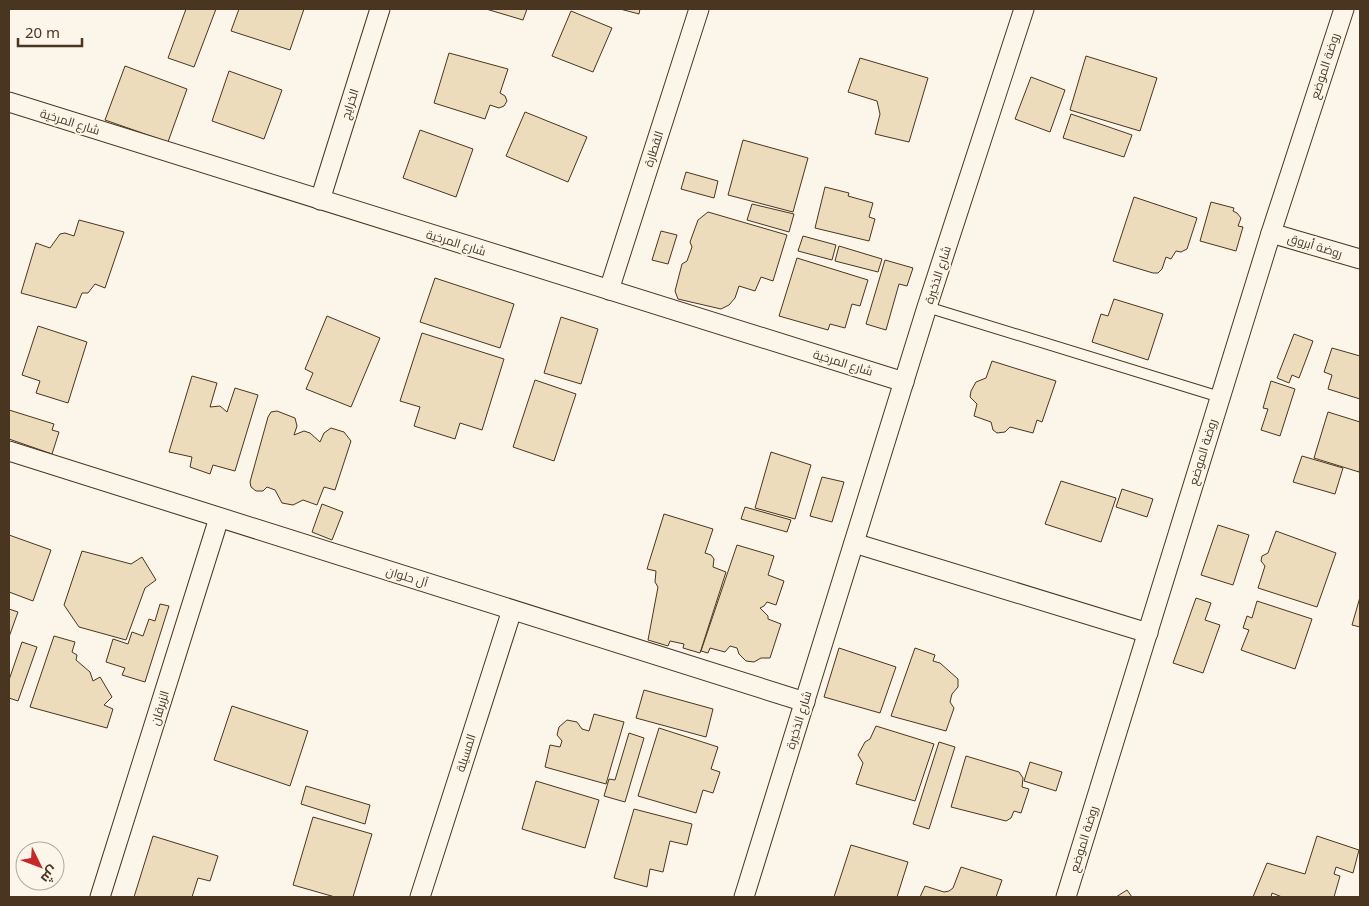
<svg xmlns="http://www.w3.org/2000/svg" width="1369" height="906" font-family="'Noto Sans',Cairo,sans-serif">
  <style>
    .building { fill: #ecdcbc; stroke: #4a3520 }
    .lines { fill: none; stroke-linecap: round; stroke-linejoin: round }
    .lane-casing { stroke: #4a3520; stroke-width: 12 }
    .street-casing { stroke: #4a3520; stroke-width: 21 }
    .lane { stroke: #fbf6e9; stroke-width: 10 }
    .street { stroke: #fbf6e9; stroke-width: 19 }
    .labels { text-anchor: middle; stroke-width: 4; stroke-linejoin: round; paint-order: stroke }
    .street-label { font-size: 12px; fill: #4a3520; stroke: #fbf6e9 }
  </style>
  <rect width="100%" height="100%" fill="#fbf6e9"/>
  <!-- building -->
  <g class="building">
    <path d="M186,9h30l-22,58 -26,-9z"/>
    <path d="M239,9h65l-14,41 -59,-19z"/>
    <path d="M486,9h41l-4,11z"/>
    <path d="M620,9h20l-1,5z"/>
    <path d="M571,11l41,17 -19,44 -41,-16z"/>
    <path d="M449,53l59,16 -8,24 5,3 2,5 -3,5 -5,2 -9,-3 -5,14 -51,-16z"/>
    <path d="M1086,56l71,22 -17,53 -70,-21z"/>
    <path d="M860,58l68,20 -19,64 -34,-8 5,-20 -3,-13 -29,-9z"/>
    <path d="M125,66l62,23 -19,53 -63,-22z"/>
    <path d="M229,71l53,19 -18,49 -52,-18z"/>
    <path d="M1031,77l34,13 -15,42 -35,-13z"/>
    <path d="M525,112l62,25 -19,45 -62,-26z"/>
    <path d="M1071,114l61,21 -8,22 -61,-19z"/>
    <path d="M420,130l53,19 -17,48 -53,-19z"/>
    <path d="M743,140l65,18 -15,54 -65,-17z"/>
    <path d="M686,172l32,9 -4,17 -33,-9z"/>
    <path d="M825,187l24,6 -1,3 25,7 -4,14 6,2 -6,22 -54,-13z"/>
    <path d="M1134,197l63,21 -10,31 -6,3 -5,-1 -5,8 -5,-2 -4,12 -4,4h-5l-40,-12z"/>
    <path d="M1211,202l23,6 -1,3 4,2 4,5 -3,8 5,1 -7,24 -36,-10z"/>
    <path d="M752,204l42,10 -5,18 -42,-12z"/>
    <path d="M708,212l79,23 -14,46 -12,-4 -6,14 -16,-5 -4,12 -6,7 -8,4 -43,-10 -3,-8 7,-27 5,-3 5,-14 -2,-5 8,-22z"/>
    <path d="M79,220l45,12 -19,56 -10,-4 -7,9h-6l-6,15 -55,-15 15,-50 14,5 10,-14 5,-1 9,3z"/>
    <path d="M661,231l16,4 -9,29 -16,-4z"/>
    <path d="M803,236l33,9 -4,15 -34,-9z"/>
    <path d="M839,246l43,13 -4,13 -43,-11z"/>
    <path d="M797,258l71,22 -8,26 -8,-2 -7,24 -15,-4 -2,6 -49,-14z"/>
    <path d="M885,260l28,8 -6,18 -8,-2 -13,46 -20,-6z"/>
    <path d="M435,278l79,26 -14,44 -80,-26z"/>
    <path d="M1114,299l49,15 -15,46 -56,-18 9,-28 7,2z"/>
    <path d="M327,316l53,22 -29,69 -45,-18 7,-16 -8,-4z"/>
    <path d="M561,317l37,12 -17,55 -37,-11z"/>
    <path d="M38,326l49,16 -19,61 -32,-10 4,-12 -18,-6z"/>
    <path d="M422,333l82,26 -22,71 -22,-7 -5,16 -41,-13 6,-19 -20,-6z"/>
    <path d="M1294,334l19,7 -14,37 -7,-3 -3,8 -12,-5z"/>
    <path d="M1332,348l28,8v43l-32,-10 4,-14 -8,-3z"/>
    <path d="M992,361l64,20 -14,41 -5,-2 -4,13 -23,-6 -5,5 -8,1 -4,-3 -2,-8 -17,-6 3,-12 -7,-7 1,-6 5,-9 10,-4z"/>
    <path d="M192,376l25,7 -7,24 10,-1 7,6 8,-24 23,7 -23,76 -22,-6 -3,9 -20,-7 2,-10 -23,-5z"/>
    <path d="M535,380l41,14 -22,67 -41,-14z"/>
    <path d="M1271,381l24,8 -15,47 -19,-6 7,-21 -5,-1z"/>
    <path d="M9,410l45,14 -2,6 7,2 -7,22 -43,-15z"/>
    <path d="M277,411l18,7 2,8 -3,9 10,-4 6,2 10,9 4,-9 7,-5 13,4 7,9 -16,49 -11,-3 -7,18 -14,-5 -10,5 -11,-2 -7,-13 -8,-3 -4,4h-7l-5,-4 -1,-5 18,-65 3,-5z"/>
    <path d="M1328,412l32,10v46l-1,4 -45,-14z"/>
    <path d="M771,452l40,13 -16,54 -40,-11z"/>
    <path d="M1302,456l41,12 -8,26 -42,-12z"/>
    <path d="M822,477l22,5 -12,40 -22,-6z"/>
    <path d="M1061,481l55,17 -15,44 -56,-18z"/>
    <path d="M1122,489l31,10 -6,18 -31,-10z"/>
    <path d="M322,504l21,8 -11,28 -20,-8z"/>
    <path d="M745,507l46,13 -4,12 -46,-13z"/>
    <path d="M664,514l49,15 -8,24 6,2 3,4 -1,8 13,5 -26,81 -17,-5 1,-4 -14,-3 -2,5 -20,-6 10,-53 -3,-5 1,-11 -9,-2z"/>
    <path d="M1218,525l31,10 -16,50 -32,-10z"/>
    <path d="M1276,531l60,22 -19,54 -59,-19 7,-22 -4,-5 1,-5 6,-3z"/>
    <path d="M9,535l42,15 -18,51 -24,-9z"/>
    <path d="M737,545l37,11 -6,19 16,6 -8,24 -9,-3 -3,4 -4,2 8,8v3l13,5 -11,34h-9l-7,4 -8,-1 -7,-7 -2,-6 -7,-2 -5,6 -15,-4 -2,5 -7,-2z"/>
    <path d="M82,551l49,13 11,-7 14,23 -11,8 -19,52 -47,-13 -15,-22z"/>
    <path d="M1360,597v30l-8,-2z"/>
    <path d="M1196,598l15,5 -6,17 15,5 -17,48 -30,-10z"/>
    <path d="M1257,601l55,18 -17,50 -54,-19 8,-20 -6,-2 4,-12 5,2z"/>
    <path d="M160,604l9,2 -24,76 -23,-7 3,-7 -19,-6 7,-23 15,5 4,-12 11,4 6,-17 6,2z"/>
    <path d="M9,609l9,3 -9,25z"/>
    <path d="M54,636l21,6 -3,10 5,3 -1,5 14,12 3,9 7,-4 12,20 -8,8 9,4 -6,19 -77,-21z"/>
    <path d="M22,642l15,5 -19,54 -9,-3v-18z"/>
    <path d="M839,648l57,19 -16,46 -56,-16z"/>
    <path d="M915,648l20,7 -2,6 7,2 18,16v8l-6,7 -2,8 4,6 -8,23 -55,-15z"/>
    <path d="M644,690l69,19 -7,28 -70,-19z"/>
    <path d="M232,706l76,25 -18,55 -76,-26z"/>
    <path d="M594,714l30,8 -18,62 -61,-17 5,-22 10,2 2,-6 -5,-6 2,-8 8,-7 10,2 5,7 7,2z"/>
    <path d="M876,726l58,18 -19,57 -59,-17 7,-21 -5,-8 7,-13 5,-3z"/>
    <path d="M659,728l59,19 -7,22 9,3 -7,21 -10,-3 -7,23 -58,-17z"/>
    <path d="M629,733l15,5 -19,64 -21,-6 5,-17 6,1z"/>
    <path d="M939,742l16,5 -26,82 -16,-5z"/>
    <path d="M966,756l53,16 4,6 -1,9 7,2 -8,24 -7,-2 -3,7 -5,3 -55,-14z"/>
    <path d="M1030,762l32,10 -6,19 -32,-10z"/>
    <path d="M536,781l63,19 -14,48 -63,-19z"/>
    <path d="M306,786l64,19 -5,19 -64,-20z"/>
    <path d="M634,809l58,15 -5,21 -17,-4 -7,31 -13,-3 -3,18 -33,-9z"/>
    <path d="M313,817l59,17 -19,63h-18l-42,-12z"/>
    <path d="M153,836l65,20 -8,25 -12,-3 -6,19h-58z"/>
    <path d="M1317,836l42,14 -6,23 -17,-6 -2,7 6,2 -6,21h-52l-10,-4 -1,4h-18l14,-34 38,11z"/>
    <path d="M851,845l57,17 -11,35h-63z"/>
    <path d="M961,867l41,13 -6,17h-76l5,-11 19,6 5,-1 4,-3z"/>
    <path d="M1127,890l5,7h-16z"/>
  </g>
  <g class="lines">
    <defs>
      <path id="lane" d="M927,307l293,90"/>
      <g id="street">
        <path d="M9,102l895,280"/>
        <path d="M320,200l60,-191"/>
        <path d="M1271,233l89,26"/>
        <path d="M609,290l90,-281"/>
        <path d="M9,451l796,251"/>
        <path d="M854,543l294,90"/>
        <path d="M100,897l119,-379"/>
        <path d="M420,897l92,-287"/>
        <path d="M744,897l183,-590 97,-298"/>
        <path d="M1066,897l205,-664 73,-224"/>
      </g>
    </defs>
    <!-- lane casing -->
    <use href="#lane" class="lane-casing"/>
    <!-- street casing -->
    <use href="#street" class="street-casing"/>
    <!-- lane -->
    <use href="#lane" class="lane"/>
    <!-- street -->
    <use href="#street" class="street"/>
  </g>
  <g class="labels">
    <!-- street labels -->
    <g class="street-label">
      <text transform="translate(1325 66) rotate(-72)" y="4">روضة الموضع</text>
      <text transform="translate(350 104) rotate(-72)" y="4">الخرايج</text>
      <text transform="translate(70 122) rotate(17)" y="4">شارع المرخية</text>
      <text transform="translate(654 149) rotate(-72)" y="4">القطارة</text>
      <text transform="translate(456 243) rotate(17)" y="4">شارع المرخية</text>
      <text transform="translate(1315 246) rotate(17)" y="4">روضة أبروق</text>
      <text transform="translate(938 275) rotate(-72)" y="4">شارع الذخيرة</text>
      <text transform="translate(843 363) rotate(17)" y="4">شارع المرخية</text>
      <text transform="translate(1203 452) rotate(-73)" y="4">روضة الموضع</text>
      <text transform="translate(407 577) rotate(17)" y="4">آل حلوان</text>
      <text transform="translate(160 708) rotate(-73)" y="4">الزبرقان</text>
      <text transform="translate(799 720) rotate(-73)" y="4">شارع الذخيرة</text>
      <text transform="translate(466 753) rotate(-72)" y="4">المسيلة</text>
      <text transform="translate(1084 839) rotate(-73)" y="4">روضة الموضع</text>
    </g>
  </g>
  <!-- border -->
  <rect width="1369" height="906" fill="none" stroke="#4a3520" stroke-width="20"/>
  <!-- north arrow -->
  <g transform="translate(40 866) rotate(132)"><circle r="24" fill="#fbf6e9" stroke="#b4a999"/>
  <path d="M0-4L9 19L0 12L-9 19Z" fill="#c62828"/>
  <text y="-8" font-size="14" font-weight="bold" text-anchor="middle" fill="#4a3520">ش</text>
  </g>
  <!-- scale -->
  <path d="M18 38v8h64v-8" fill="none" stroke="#4a3520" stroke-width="2.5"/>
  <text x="25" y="38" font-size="15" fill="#4a3520" stroke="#fbf6e9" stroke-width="4" paint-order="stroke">20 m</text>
</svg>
